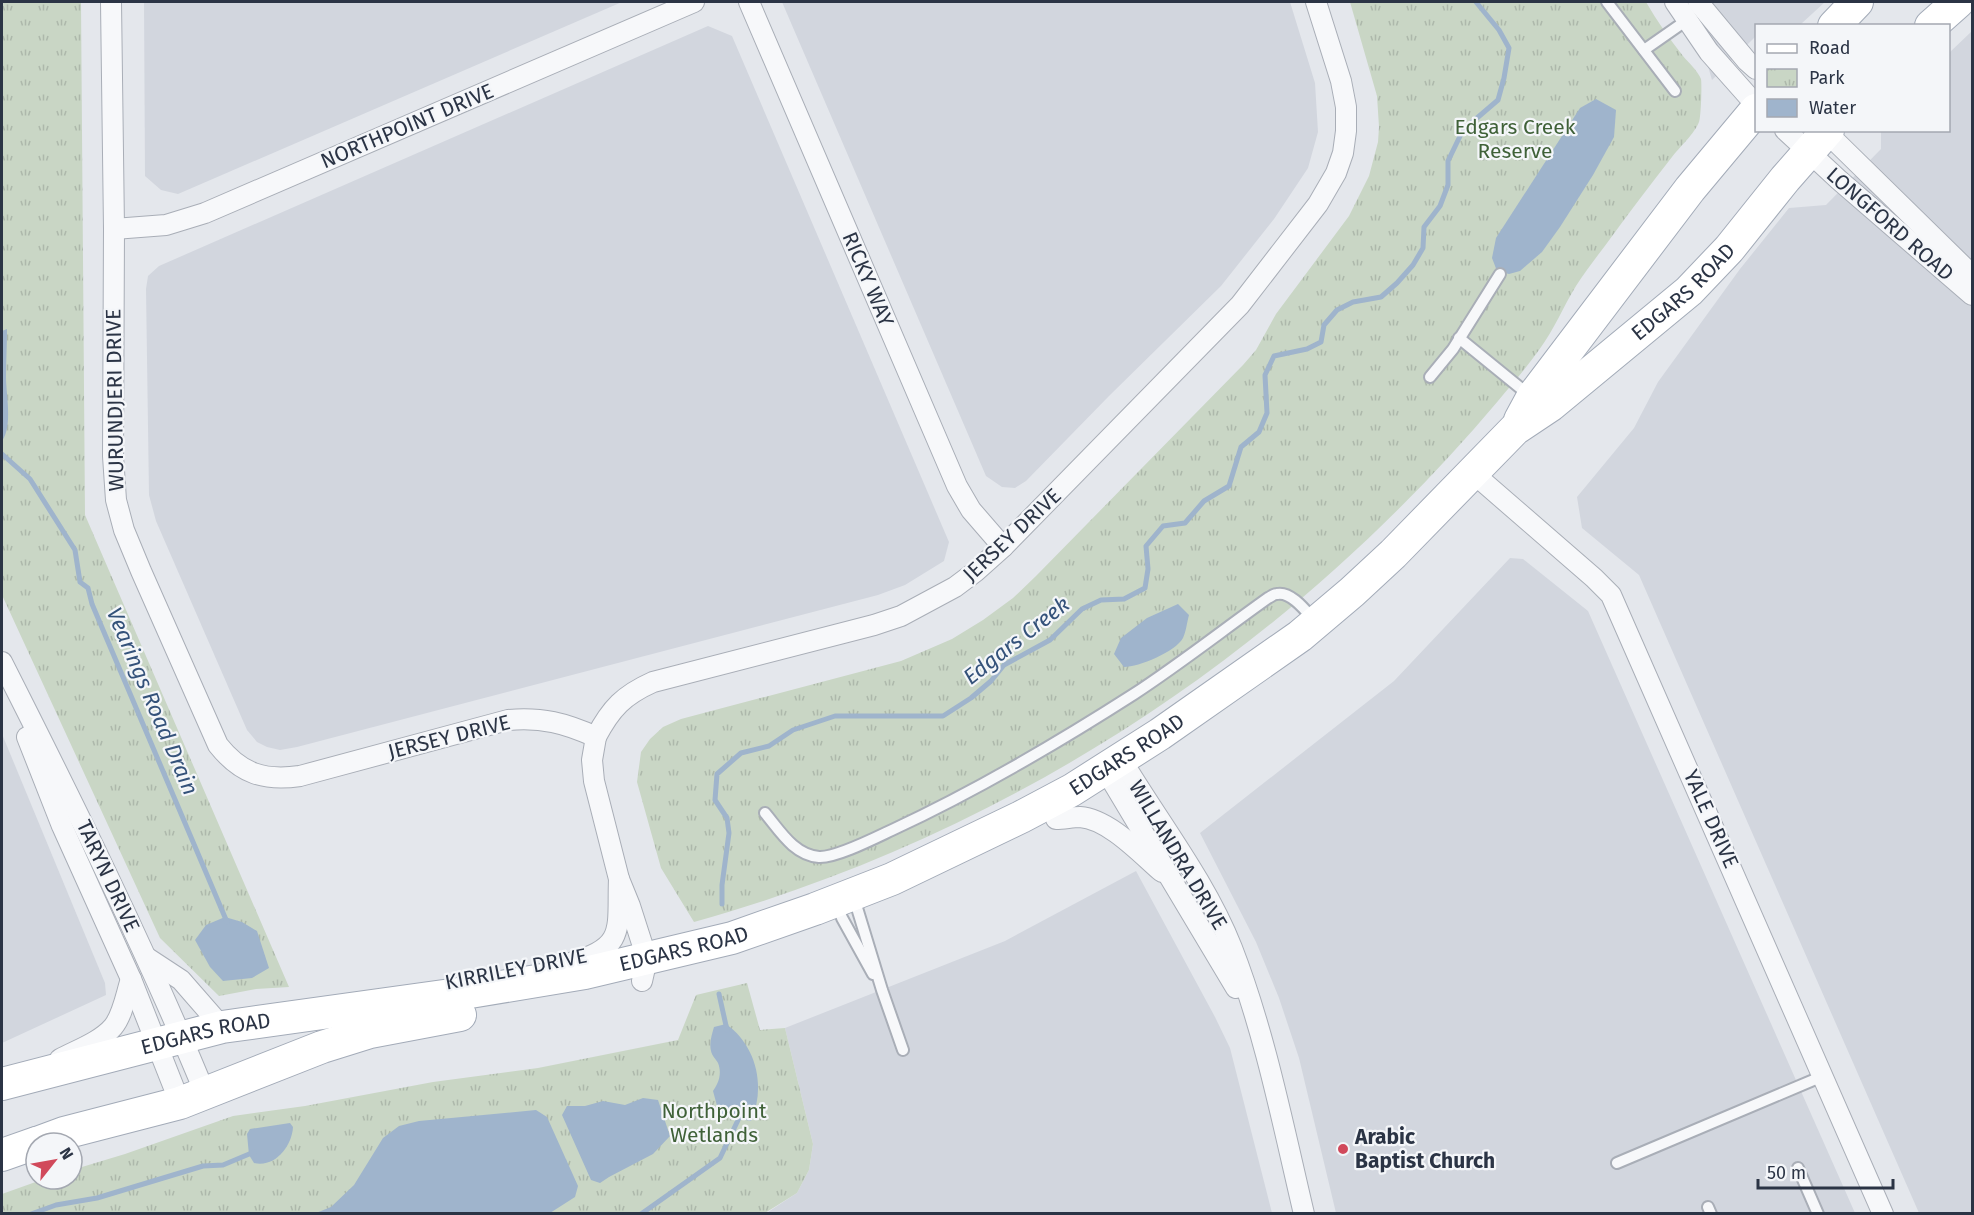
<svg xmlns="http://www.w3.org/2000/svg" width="1974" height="1215" font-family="'Fira Sans',sans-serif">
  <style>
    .built { fill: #d2d6de }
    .park { fill: url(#park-tufts) }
    .water { fill: #9fb4cc }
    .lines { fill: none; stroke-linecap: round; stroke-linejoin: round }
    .stream { stroke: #9fb4cc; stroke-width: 5 }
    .service-casing { stroke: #a9aeb7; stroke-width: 14 }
    .minor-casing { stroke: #a9aeb7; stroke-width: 22 }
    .primary-casing { stroke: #a3abb8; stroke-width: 34 }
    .service { stroke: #f7f8fa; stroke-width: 10 }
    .minor { stroke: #f7f8fa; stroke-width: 20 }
    .primary { stroke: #fff; stroke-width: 32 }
    .poi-dot { fill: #d1495b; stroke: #f4f6f9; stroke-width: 2 }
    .labels { text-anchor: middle; stroke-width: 4.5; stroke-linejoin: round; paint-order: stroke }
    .street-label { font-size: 21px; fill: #2b3445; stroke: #f4f6f9 }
    .park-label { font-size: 21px; fill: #3f6138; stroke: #f4f6f9 }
    .poi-label { font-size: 21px; font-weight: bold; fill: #2b3445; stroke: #f4f6f9; text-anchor: start }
    .water-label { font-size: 22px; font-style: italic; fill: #34527a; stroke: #f4f6f9 }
  </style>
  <defs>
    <pattern id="park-tufts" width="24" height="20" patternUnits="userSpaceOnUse" patternTransform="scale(1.5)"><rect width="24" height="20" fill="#c9d6c5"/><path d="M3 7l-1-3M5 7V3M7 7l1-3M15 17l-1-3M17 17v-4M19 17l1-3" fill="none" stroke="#adb8ab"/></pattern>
  </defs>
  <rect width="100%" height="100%" fill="#e4e7ec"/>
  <!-- built -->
  <g class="built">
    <path d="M144,2h478l-444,192 -17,-4 -16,-14z"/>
    <path d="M782,2h508l25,81 3,49 -10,36 -34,51 -53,67 -112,110 -83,85 -11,7 -13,-1 -16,-11z"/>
    <path d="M1670,2h155l-24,22 -45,2v10l-44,44 -7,-24z"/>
    <path d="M708,26l24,10 217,506 -5,19 -39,24 -27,10 -581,152 -17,3 -13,-3 -10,-5 -10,-12 -91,-209 -7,-26 -3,-206 2,-13 11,-10z"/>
    <path d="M1972,31v1182h-53l-280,-638 -57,-47 -5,-31 57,-69 24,-46 82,-113 49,-61 37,-3 55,-56v-18l67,-1 1,-77z"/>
    <path d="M1510,558l13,1 65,52 267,602h-519l-37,-155 -20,-60 -23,-56 -56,-109 194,-152z"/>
    <path d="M2,734l103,249 1,12 -104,48z"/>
    <path d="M1136,871l79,146 15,31 42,165 -507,1 32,-21 12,-23 4,-26 -28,-116 220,-87z"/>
  </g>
  <!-- park -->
  <g class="park">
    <path d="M2,2h79l4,513 204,472 -33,2 -37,7 -59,-58 -158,-343z"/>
    <path d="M1350,2h296c11,19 23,36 37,54 5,6 15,15 18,23 1,5 0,39 -2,43 -4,11 -20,26 -27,35 -21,27 -42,54 -62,82 -11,15 -24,31 -34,47 -13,21 -22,44 -37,64 -12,17 -27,34 -41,51 -211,250 -488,433 -804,521l-33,-54 -24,-86 4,-30 9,-13 13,-12 18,-8 220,-58 51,-22 31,-19 30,-22 23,-22 207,-211 13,-15 20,-36 73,-98 20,-40 9,-34 1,-15 -2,-31z"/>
    <path d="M747,983l13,47 25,-2 28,116 -4,26 -12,23 -32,20 -763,1v-20l42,-15h28v-9l53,-16 108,-38 72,-10 128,-24 105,-14 140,-28 18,-45z"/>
  </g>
  <!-- water -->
  <g class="water">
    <path d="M1596,99l20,11 -2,27 -21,38 -33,52 -18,25 -22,19 -11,3 -12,-3 -5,-13 4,-20 84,-130z"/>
    <path d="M7,329c0,16 -1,32 -1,48 0,18 7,49 -4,64v-110z"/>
    <path d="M1178,604l11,11c-2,7 -3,17 -6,23 -8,14 -44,29 -59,29l-10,-13 7,-16 26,-20z"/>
    <path d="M225,917l17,5 15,9 12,37 -17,10 -29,3 -13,-14 -15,-27 11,-15z"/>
    <path d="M726,1024c31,22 40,63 25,97l-21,-4 -11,-4 -6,-22c6,-8 9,-18 5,-28 -2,-4 -6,-7 -7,-12 -2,-8 1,-17 3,-24z"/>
    <path d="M643,1098l15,2 12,36 -17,18 -44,23 -9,6 -9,-3 -29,-65 5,-9h18l18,-5 22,4z"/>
    <path d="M536,1110l11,7 31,69 -3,11 -25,16h-234l15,-6 23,-22 29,-47 16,-12 20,-5z"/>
    <path d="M290,1123l3,4c-1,19 -18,41 -39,36l-5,-8 -2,-21 3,-5z"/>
  </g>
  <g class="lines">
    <!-- stream -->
    <g class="stream">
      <path d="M2,454l28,25 45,71 5,32 8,6 4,16 135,318"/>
      <path d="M722,904v-19l7,-52 -2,-15 -12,-18 2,-26 24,-21 28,-7 24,-16 42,-14h108l28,-18 20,-17 13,-16 46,-25 32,-31 19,-9 23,-1 21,-11 3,-19 -2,-23 17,-20 22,-3 19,-22 25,-15 12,-39 18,-15 8,-19 -2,-38 9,-19 33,-7 14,-7 3,-17 13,-15 16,-8 28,-5 16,-14 16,-18 10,-17 1,-21 16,-21 8,-21v-24l15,-31 35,-30 6,-22 5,-30 -10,-18 -23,-28"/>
      <path d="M719,994l8,36"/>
      <path d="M31,1214l25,-9 41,-7 106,-32 20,-1 31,-13"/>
      <path d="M641,1214l79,-56 19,-40 -1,-7"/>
    </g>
    <defs>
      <g id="service">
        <path d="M1607,2l68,89"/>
        <path d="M1644,50l43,-30"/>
        <path d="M1459,338l70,57"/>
        <path d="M1430,377l23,-28 47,-75"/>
        <path d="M765,813c15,18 29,42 54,44 17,1 56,-19 73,-27 84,-39 164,-86 242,-136 46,-30 89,-64 134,-96 3,-1 5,-4 9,-4 14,-3 29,17 37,26"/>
        <path d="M854,898l28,92 21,60"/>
        <path d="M836,903l6,15 31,56"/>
        <path d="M1617,1163l206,-87"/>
        <path d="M1798,1168l20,46"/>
        <path d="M1708,1207l3,7"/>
      </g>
      <g id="minor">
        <path d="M111,2l3,227 -1,227 3,44 8,30 17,41 77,174c23,29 46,36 82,31l208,-56c34,-3 57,3 88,17 15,-29 28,-42 57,-55l221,-57 27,-9 54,-29 20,-15 28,-25 237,-242 78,-101 18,-31 7,-20 3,-22v-24l-5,-26 -25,-79"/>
        <path d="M749,2l208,484 14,24 32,37"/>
        <path d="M1675,2l34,50 47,53"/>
        <path d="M1698,2l49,59 9,8"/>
        <path d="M1785,130l54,50 133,115"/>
        <path d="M1824,130l148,145"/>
        <path d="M114,229l52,-4 39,-12 489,-211"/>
        <path d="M1473,473l121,105 17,17 272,619"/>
        <path d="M2,662c72,142 142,284 203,431"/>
        <path d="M27,737l35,89 69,153 49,124"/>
        <path d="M596,737l-4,23 2,21 25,98 11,27 17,53 -5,22"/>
        <path d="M1121,759c37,62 84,121 111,189 33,85 51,177 72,266"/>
        <path d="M1105,769l131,219"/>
        <path d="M1056,819c8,0 16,-2 24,-2 29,2 61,37 82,55"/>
        <path d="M146,957l35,23 41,47"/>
        <path d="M573,962c54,-15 44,-35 46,-83"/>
        <path d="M60,1059c17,-9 40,-17 53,-32 10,-12 13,-33 18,-48"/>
      </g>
      <g id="primary">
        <path d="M1834,26l23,-24"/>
        <path d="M1931,26l27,-24"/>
        <path d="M1520,420l13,-24 157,-207 66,-79"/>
        <path id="s1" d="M2,1084l220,-57 236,-33 127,-21 147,-35 83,-29 77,-30 129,-62 51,-27 88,-56 140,-98 52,-44 41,-38 122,-125 36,-24 138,-114 40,-42 56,-70 43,-49"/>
        <path d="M37,1143l27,-10 116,-30 142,-56 48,-15 90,-17"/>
        <path d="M2,1155l34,-12"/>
      </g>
    </defs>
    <!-- service casing -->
    <use href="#service" class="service-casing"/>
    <!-- minor casing -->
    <use href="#minor" class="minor-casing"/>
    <!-- primary casing -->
    <use href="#primary" class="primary-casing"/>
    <!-- service -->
    <use href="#service" class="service"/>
    <!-- minor -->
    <use href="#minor" class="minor"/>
    <!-- primary -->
    <use href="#primary" class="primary"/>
  </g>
  <!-- markers -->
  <circle class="poi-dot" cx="1343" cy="1149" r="6"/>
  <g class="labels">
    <!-- street labels -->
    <g class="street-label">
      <text transform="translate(407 126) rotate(-23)" y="7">NORTHPOINT DRIVE</text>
      <text transform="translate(1890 224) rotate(41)" y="7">LONGFORD ROAD</text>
      <text transform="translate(868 279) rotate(67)" y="7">RICKY WAY</text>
      <text dy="7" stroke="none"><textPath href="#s1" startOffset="1908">EDGARS ROAD</textPath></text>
      <text transform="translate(115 400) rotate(-91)" y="7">WURUNDJERI DRIVE</text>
      <text transform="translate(1012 535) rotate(-43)" y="7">JERSEY DRIVE</text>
      <text transform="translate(449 737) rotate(-14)" y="7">JERSEY DRIVE</text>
      <text dy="7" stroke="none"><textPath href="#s1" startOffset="1182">EDGARS ROAD</textPath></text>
      <text transform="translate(1711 819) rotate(66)" y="7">YALE DRIVE</text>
      <text transform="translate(1178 855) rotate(59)" y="7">WILLANDRA DRIVE</text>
      <text transform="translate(108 876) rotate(65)" y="7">TARYN DRIVE</text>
      <text dy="7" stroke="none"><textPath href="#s1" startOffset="696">EDGARS ROAD</textPath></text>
      <text transform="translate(516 969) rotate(-11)" y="7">KIRRILEY DRIVE</text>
      <text dy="7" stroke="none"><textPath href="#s1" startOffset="210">EDGARS ROAD</textPath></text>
    </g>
    <!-- park labels -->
    <g class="park-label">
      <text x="1515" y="134">Edgars Creek<tspan x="1515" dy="24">Reserve</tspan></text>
      <text x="714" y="1118">Northpoint<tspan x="714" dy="24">Wetlands</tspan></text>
    </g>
    <!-- poi labels -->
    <g class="poi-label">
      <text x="1355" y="1144">Arabic<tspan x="1355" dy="24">Baptist Church</tspan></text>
    </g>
    <!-- water labels -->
    <g class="water-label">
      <text transform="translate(1016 640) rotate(-38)" y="8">Edgars Creek</text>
      <text transform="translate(153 701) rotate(67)" y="8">Vearings Road Drain</text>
    </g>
  </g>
  <!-- border -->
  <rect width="1974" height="1215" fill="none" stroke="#2b3445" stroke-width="6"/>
  <!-- legend -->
  <rect x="1755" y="24" width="195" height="108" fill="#f4f6f9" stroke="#a4a8b1" stroke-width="1.5"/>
  <rect x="1767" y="44" width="30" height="9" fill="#ffffff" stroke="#a4a8b1" stroke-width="1.5"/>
  <text x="1809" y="54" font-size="18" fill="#2b3445">Road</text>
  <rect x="1767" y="69" width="30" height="18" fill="url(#park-tufts)" stroke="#a4a8b1" stroke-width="1.5"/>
  <text x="1809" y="84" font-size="18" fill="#2b3445">Park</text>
  <rect x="1767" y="99" width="30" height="18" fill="#9fb4cc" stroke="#a4a8b1" stroke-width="1.5"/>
  <text x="1809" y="114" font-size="18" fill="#2b3445">Water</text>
  <!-- north arrow -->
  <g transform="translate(54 1161) rotate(59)"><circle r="28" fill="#f4f6f9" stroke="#a4a8b1" stroke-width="1.5"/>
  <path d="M0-4.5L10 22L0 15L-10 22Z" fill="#d1495b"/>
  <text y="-9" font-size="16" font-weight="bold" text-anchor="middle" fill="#2b3445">N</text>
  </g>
  <!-- scale -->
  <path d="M1758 1179v9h135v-9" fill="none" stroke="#2b3445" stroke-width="3"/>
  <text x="1767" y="1179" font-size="18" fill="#2b3445" stroke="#f4f6f9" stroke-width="4.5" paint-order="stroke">50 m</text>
</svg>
